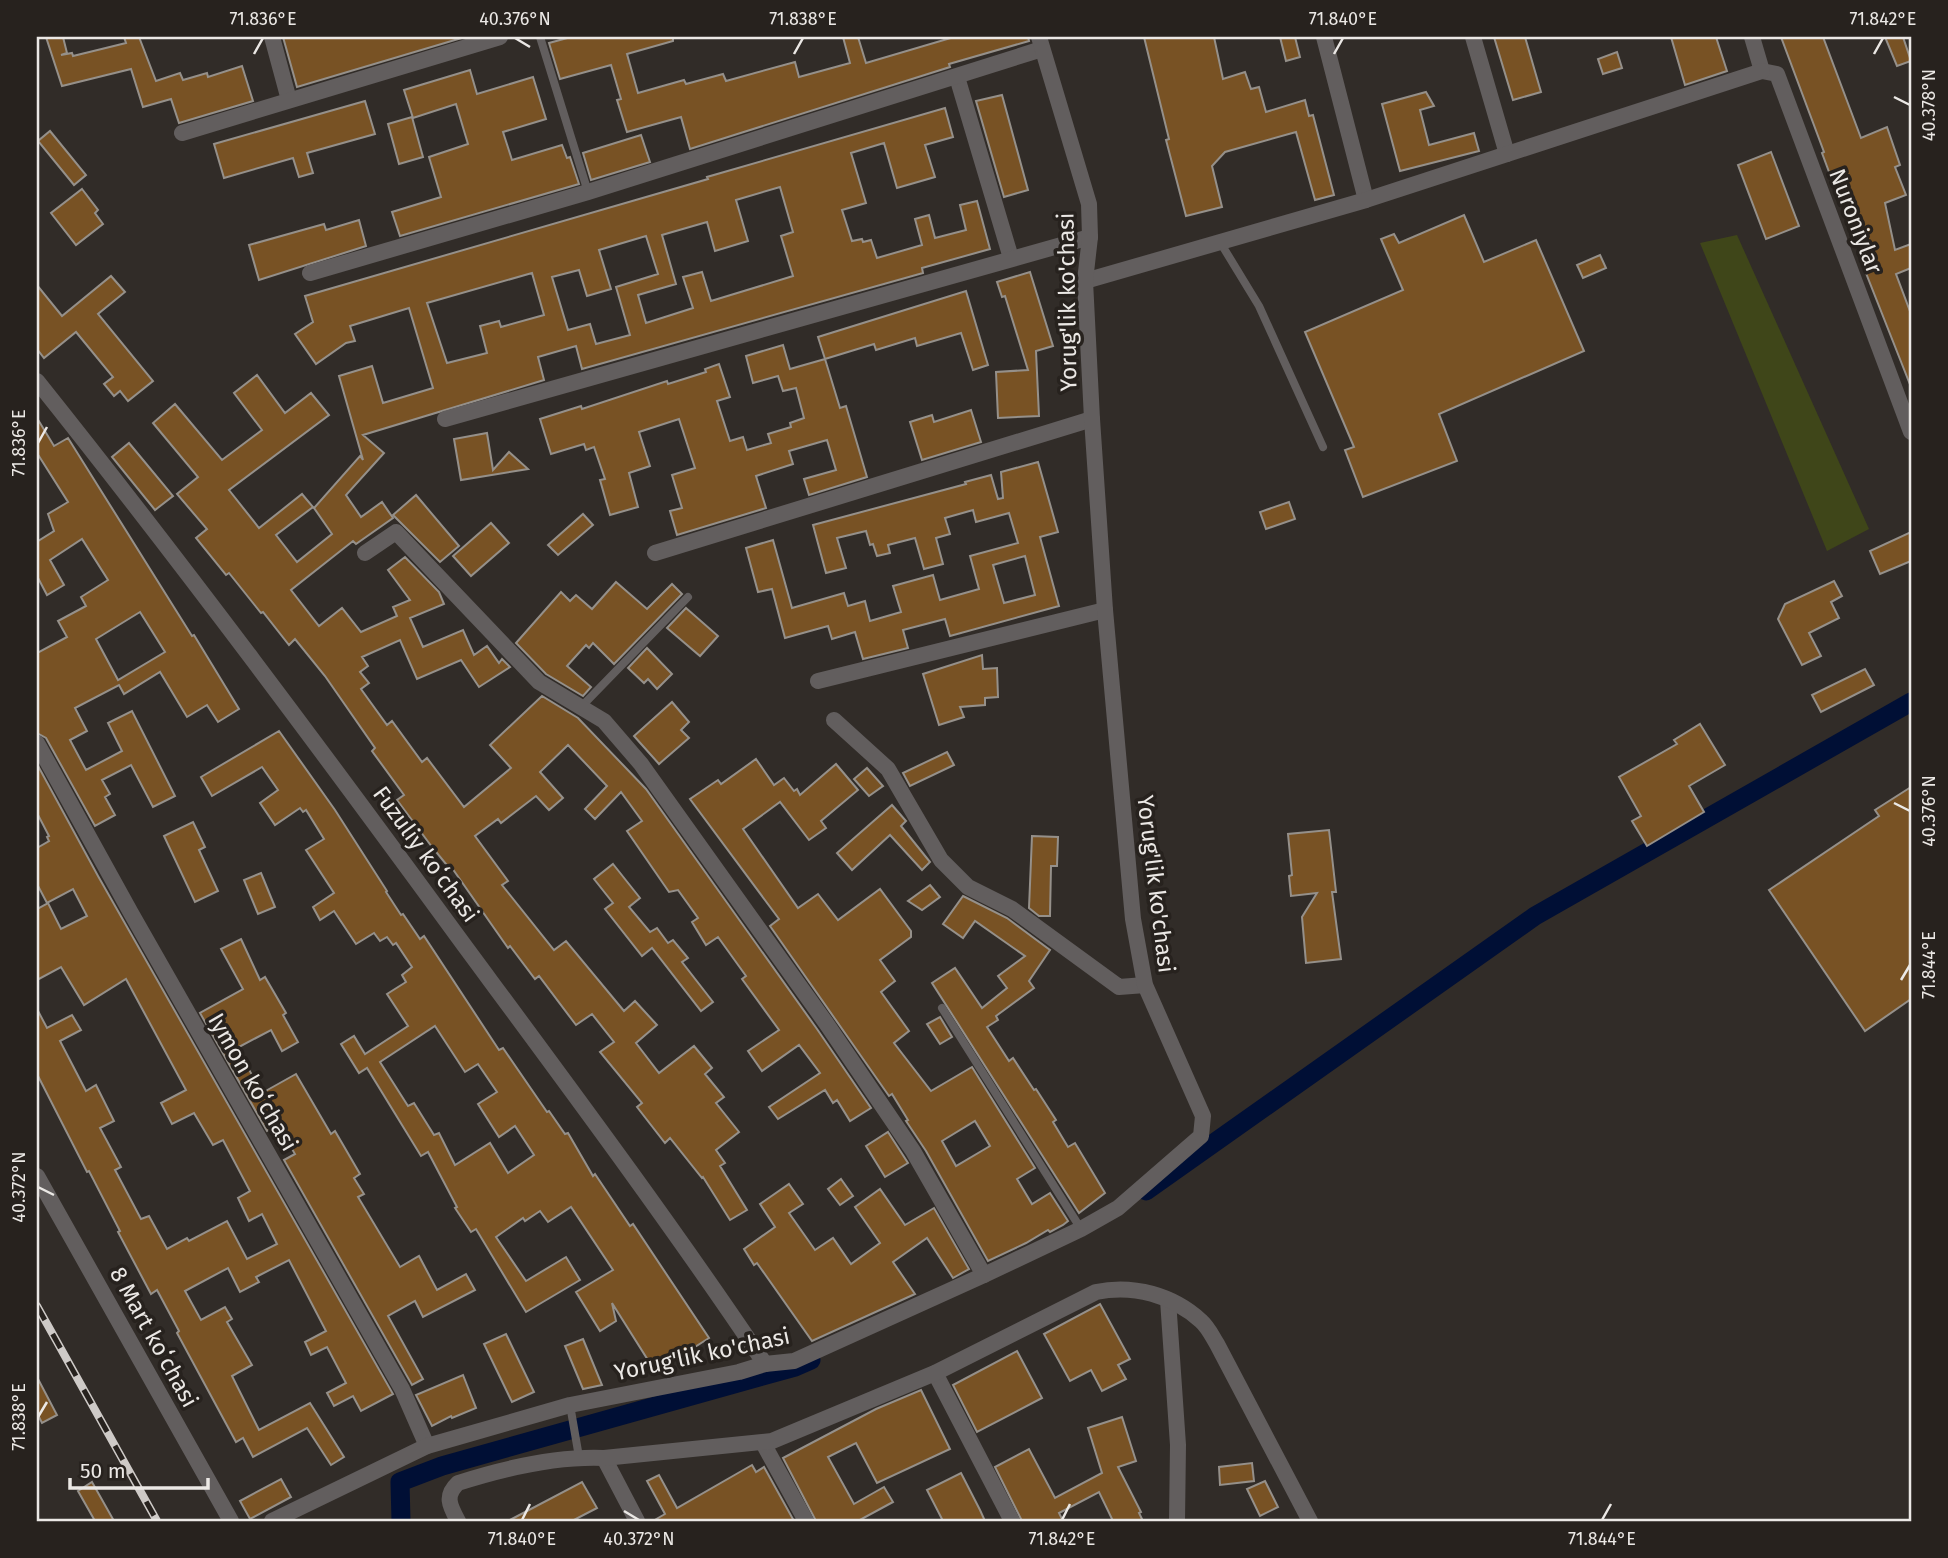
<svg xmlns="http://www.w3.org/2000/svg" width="1948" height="1558" font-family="'Fira Sans',sans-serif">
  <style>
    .green { fill: #3f4619 }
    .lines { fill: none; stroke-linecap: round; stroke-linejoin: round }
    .canal { stroke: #000f35; stroke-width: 19 }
    .building { fill: #785224; stroke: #95908a; stroke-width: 2; fill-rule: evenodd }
    .service { stroke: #625e5e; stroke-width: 8 }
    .minor { stroke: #625e5e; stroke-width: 16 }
    .rail-casing { stroke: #cecac7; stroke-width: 8 }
    .rail { stroke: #27221e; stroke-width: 5; stroke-dasharray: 16; stroke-linecap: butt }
    .ticks { fill: none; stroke: #ebe8e5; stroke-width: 2.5 }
    .labels { text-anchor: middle; stroke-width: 7; stroke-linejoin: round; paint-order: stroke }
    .street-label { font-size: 23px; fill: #ebe8e5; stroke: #27221e }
    .neatline { fill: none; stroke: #ebe8e5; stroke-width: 2.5 }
    .ticks-label { font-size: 18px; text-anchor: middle; fill: #ebe8e5 }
  </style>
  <rect width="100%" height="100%" fill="#312c28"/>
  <!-- green -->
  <path class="green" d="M1737,235l132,294 -42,22 -127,-308z"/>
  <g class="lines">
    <!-- canal -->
    <g class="canal">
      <path d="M1146,1191l389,-275 376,-214"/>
      <path d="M401,1521l-1,-39 42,-16 353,-99 16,-7"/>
    </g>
  </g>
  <!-- building -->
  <g class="building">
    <path d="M46,37h17l4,16 -6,2 11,-2 1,3 53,-13 -2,-6h15l17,44 24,-8 3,7 24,-7 1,4 34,-11 11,35 -74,22 -8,-24 -28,8 -12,-38 -69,17z"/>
    <path d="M283,37h182l-168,50z"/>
    <path d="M571,37h102v4l-46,13 11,39 46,-13 2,4 37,-10 3,7 69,-19 4,15 51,-14 -7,-26h15l8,26 88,-26h74l1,4 -80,23 1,3 -260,82 -9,-32 -54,15 -10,-32 4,-1 -10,-34 -51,14 -11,-36z"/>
    <path d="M1144,37h70l9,42 22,-7 6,17 8,-2 7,25 39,-12 4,16 4,-1 21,80 -19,5 -19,-68 -71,20 -13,14 10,41 -36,9 -20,-76 3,-1z"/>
    <path d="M1280,37h15l5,20 -14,4z"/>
    <path d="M1494,37h31l16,55 -28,8z"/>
    <path d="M1671,37h45l11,34 -42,14z"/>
    <path d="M1781,37h42l38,101 26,-11 13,38 -5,2 11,28 -21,8 10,47 16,-6v24l-15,6 15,40v73l-49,-124 2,-1 -21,-59 -2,1 -19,-51 2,-1z"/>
    <path d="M1885,37h18l8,24 -14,5z"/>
    <path d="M1617,52l5,16 -19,6 -5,-15z"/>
    <path d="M470,70l7,24 56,-17 13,42 -43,13 9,28 50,-15 5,13 3,-1 9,27 -179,52 -8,-24 49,-15 -12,-40 39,-13 -12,-40 -43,14 -9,-28z"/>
    <path d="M1426,92l8,14 -14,4 9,35 45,-12 5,18 -79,20 -18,-67z"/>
    <path d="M1002,95l26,95 -24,7 -28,-96z"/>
    <path d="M365,101l10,33 -68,19 6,20 -14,4 -6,-19 -69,20 -10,-34z"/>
    <path d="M945,108l8,29 -28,8 10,32 -38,11 -13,-45 -33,10 15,50 -24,7 10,31 10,-2 1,3 8,-2 6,18 45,-13 -7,-26 14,-4 6,23 31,-8 -6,-25 17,-4 13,48 -68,19 1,5 -341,96 -6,-23 -38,11 6,23 -181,55 21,18 -38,42 15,22 21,-15 11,16 -37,26 -3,-3 -62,49 28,36 23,-18 19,24 36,-16 -4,-9 17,-7 -22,-30 17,-13 34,35 5,12 -34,14 13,29 40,-17 11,25 13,-9 12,17 3,-4 8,8 -31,20 -18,-27 -44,19 -17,-39 -38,17 6,9 -8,6 9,11 -8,6 26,36 5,-4 30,41 5,-4 37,49 47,-39 -21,-23 52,-49 36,22 68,71 171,240 54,79 -21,13 -13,-21 -4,3 -8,-13 -47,29 -9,-12 51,-34 -21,-28 -37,26 -14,-20 31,-21 -37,-51 4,-3 -28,-39 -12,8 -14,-23 6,-4 -20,-28 -9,2 -42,-61 15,-10 -21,-29 -26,27 -10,-10 22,-23 -39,-41 -28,27 23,26 -14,12 -13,-14 -35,27 -3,-4 -23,17 33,45 -6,4 52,65 12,-9 58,70 11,-10 22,24 -21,18 23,30 35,-27 18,22 -7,6 19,23 -8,6 23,29 -23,18 9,13 -5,3 27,44 -17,10 -27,-43 -1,1 -32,-40 -5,5 -28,-36 5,-4 -42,-51 14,-10 -22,-28 -16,11 -37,-49 -4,3 -25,-33 -2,2 -56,-80 -2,1 -18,-22 -35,-47 7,-5 -32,-44 3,-3 -50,-72 -30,-37 -6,6 -26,-33 -2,1 -32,-40 -3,2 -30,-37 11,-9 -30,-35 21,-17 -45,-54 22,-19 47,56 40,-30 -28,-37 23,-18 28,38 26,-20 18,22 -100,75 30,38 43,-34 11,13 -37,28 21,27 35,-28 -18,-26 46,-52 3,4 -24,-84 33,-10 11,37 50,-15 -24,-80 -59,18 5,15 -9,2 -30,21 -21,-30 18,-12 -8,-26 403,-117 -1,-2zM780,187l13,45 -12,4 12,40 -82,25 -9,-29 -19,5 10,31 -47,15 -8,-28 38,-11 -14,-49 45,-13 8,29 33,-10 -12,-41zM646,236l12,38 -42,13 14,48 -34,9 -6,-20 -22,6 -16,-53 27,-7 8,26 24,-7 -12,-39zM532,273l12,42 -43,12 -2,-6 -19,5 7,27 -40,10 -20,-60z"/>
    <path d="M412,117l11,40 -24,7 -11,-40z"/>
    <path d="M50,131l36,44 -12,10 -36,-44z"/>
    <path d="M641,135l9,27 -59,18 -8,-27z"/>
    <path d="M1771,152l28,74 -33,13 -28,-74z"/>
    <path d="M82,189l16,21 -3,3 8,11 -27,21 -25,-32z"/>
    <path d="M1464,215l20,47 52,-22 48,111 -145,63 18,47 -94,36 -18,-47 9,-3 -49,-115 98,-42 -22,-51 13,-5 5,9z"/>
    <path d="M359,220l7,26 -107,34 -10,-35 75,-21 2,6z"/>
    <path d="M1600,255l6,13 -23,10 -6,-13z"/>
    <path d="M1030,272l23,74 -17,5 3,65 -41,2 -2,-46 32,-2 -23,-74 -3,1 -5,-15z"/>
    <path d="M111,276l14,16 -27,22 55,67 -25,20 -8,-10 -6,5 -10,-12 9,-7 -37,-45 -32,26 -7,-9v-64l25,31z"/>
    <path d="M966,291l22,74 -15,5 -12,-37 -44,13 -2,-8 -39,12 -2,-6 -49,15 15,49 6,-2 21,71 -58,18 -5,-16 32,-9 -9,-30 -38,11 4,13 -37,12 10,32 -89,27 -7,-24 12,-3 -10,-33 23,-7 -16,-49 -40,13 11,34 -21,7 9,34 -28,8 -10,-35 5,-1 -11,-32 -8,3 -2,-6 -33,10 -11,-35 41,-13 1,3 85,-28 1,3 38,-12 -1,-3 14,-5 11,33 -13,4 13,40 13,-4 4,13 24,-7 -3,-9 23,-7 -1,-4 14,-5 -8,-30 -13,3 -5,-15 -25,7 -7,-27 37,-11 7,24 35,-10 -7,-22z"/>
    <path d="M971,410l10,32 -59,18 -12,-38 22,-7 2,7z"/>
    <path d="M37,418l17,28 14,-8 124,198 2,-1 45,74 -21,13 -11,-17 -20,12 -27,-45 -36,22 -5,-9 -44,23 12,23 -17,9 16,30 36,-19 -14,-28 24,-12 43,85 -22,11 -22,-42 -29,15 8,14 -5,3 10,18 -20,11 -49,-88 -9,-5v-80l30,-16 -9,-16 28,-15 -5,-9 27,-17 -26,-41 -32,21 14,25 -17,10 -10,-19v-37l1,2 16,-10 -6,-17 20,-12 -31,-49zM140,612l25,40 -47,28 -22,-41z"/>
    <path d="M487,433l6,37 16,-18 19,17 -67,11 -7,-41z"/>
    <path d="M129,443l44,53 -18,14 -43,-53z"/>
    <path d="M1038,462l20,70 -18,5 19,69 -109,30 -5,-17 -42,11 5,18 -45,11 -8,-27 -23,7 -4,-13 -43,12 -13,-49 -14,3 -12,-44 27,-8 19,68 52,-15 4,13 17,-5 5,20 31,-9 -8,-26 40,-11 7,25 39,-11 -9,-33 48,-13 -9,-30 -33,9 -3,-12 -28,8 5,16 -14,4 7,26 -19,5 -9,-31 -27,7 2,8 -13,3 -4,-12 -3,1 -4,-14 -29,7 9,30 -20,5 -13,-48 153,-41 -1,-2 26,-7 7,24 5,-1 -2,-26zM1025,556l10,39 -31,8 -11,-38z"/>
    <path d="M416,495l43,51 -19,16 -47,-47z"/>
    <path d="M1289,502l6,17 -29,10 -6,-17z"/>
    <path d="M583,514l10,11 -35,30 -10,-10z"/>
    <path d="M491,523l18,20 -38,33 -18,-20z"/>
    <path d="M1911,532v29l-31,13 -10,-23z"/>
    <path d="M1834,581l8,15 -11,6 8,16 -30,15 12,23 -19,9 -24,-46 7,-15z"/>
    <path d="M616,582l31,27 25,-25 10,10 -68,70 -21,-21 -4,5 -3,-3 -19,21 24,21 -8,9 -37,-22 -30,-31 45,-51 9,9 6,-6 16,14z"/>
    <path d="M686,608l32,28 -18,20 -33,-28z"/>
    <path d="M647,648l25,26 -15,15 -9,-10 -4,4 -16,-15z"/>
    <path d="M982,655l1,14 14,-1 1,29 -13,1v7l-25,2 4,10 -25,8 -16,-51z"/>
    <path d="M1865,669l9,16 -53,27 -9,-17z"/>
    <path d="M672,702l17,20 -8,8 8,8 -30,26 -25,-28z"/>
    <path d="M1700,724l25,41 -36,21 15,26 -57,34 -15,-25 9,-5 -22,-39 58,-33 -3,-4z"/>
    <path d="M279,731l56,79 52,81 -1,1 15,23 2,-1 17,25 4,-3 75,114 4,-2 44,64 2,-1 16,23 3,-1 25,43 2,-2 35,52 3,-2 76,114 -30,19 -2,-4 -24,15 -41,-65 4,18 -16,10 -24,-39 37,-22 -42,-63 -23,15 -8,-11 -15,10 -2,-3 -27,19 30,44 40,-24 14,23 -54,32 -50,-83 -5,3 -16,-24 2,-1 -29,-55 -7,4 -54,-88 -8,5 -18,-29 13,-8 11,18 43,-28 -21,-32 19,-12 -4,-7 10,-8 -16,-24 -3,2 -6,-8 -7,4 -6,-8 -18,11 -22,-33 -14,9 -7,-13 21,-14 -28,-43 18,-11 -18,-29 -3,2 -3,-4 -25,17 -15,-22 18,-13 -16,-23 -50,29 -11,-19zM435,1026l30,46 13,-8 19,28 -19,12 21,33 16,-11 19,29 -26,18 -18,-30 -35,22 -16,-32 -5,2 -20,-32 -6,3 -28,-44z"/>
    <path d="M947,752l7,13 -44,21 -7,-13z"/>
    <path d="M756,759l18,26 10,-7 10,13 3,-2 3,6 36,-31 22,26 -37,31 5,7 -17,12 -29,-38 -37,27 55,79 20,-14 20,26 42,-31 31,42v6l-31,23 15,21 -14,11 28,39 -15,12 37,48 41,-24 63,101 -18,11 15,25 18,-11 18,28 -5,4 -13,7 -2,-2 -22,13 -38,18 -62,-110 -20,-30 2,-1 -16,-26 -3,2 -119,-170 9,-7 -89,-120 28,-19 3,4zM975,1121l15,25 -34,20 -14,-25z"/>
    <path d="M37,764l61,112 295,518 -32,17 -8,-15 -19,10 -7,-13 19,-10 -19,-36 -16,8 -6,-13 21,-11 -37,-71 -33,17 3,5 -19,10 -12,-24 -43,23 16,29 24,-13 7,12 -5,3 25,43 -20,11 27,54 51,-27 34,54 -13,8 -24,-37 -54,29 -10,-19 -7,4 -59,-109 2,-2 -22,-41 -6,4 -33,-62 2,-1 -31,-60 -2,1 -50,-98v-65l10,19 25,-13 9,15 -21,11 26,50 10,-6 18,36 -14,7 21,39 -6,3 26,49 8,-3 18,33 20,-11 2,3 38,-20 20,38 30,-15 -15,-30 -13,7 -11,-23 12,-7 -27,-51 -10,5 -19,-32 -22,11 -11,-21 25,-13 -60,-111 -42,26 -23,-38 -24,13v-71l11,-6 13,26 26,-13 -14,-27 -26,14 -10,-19v-36l12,-7 -2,-4 2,-1 -12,-23z"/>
    <path d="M867,768l16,18 -14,10 -15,-17z"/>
    <path d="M1911,787v212l-46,32 -96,-141 110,-74 -4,-6z"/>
    <path d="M892,805l14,16 -5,5 29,36 -8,8 -32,-35 -38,35 -15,-17z"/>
    <path d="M193,822l12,25 -6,3 19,41 -23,11 -31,-66z"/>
    <path d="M1329,830l7,62h-4l9,67 -35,4 -4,-46 15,-24 -26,3 -2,-20 3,-1 -4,-41z"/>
    <path d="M1032,836l26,1 -1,29h-6l-1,50h-11l-10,-8z"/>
    <path d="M613,864l27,34 -11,9 21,25 7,-4 11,15 5,-3 15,18 -6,4 31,40 -12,9 -49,-63 -10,8 -37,-47 8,-6 -19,-24z"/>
    <path d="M261,873l14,34 -17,7 -14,-34z"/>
    <path d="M930,885l10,12 -18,13 -14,-9z"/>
    <path d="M963,896l44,22 43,32 -21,31 5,7 -38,28 2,4 -11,7 22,34 4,-3 21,32 2,-1 20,31 -3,2 15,25 7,-4 30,50 -26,20 -147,-230 23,-15 27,40 25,-20 -9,-12 27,-20 -50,-35 -12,17 -20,-14z"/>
    <path d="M241,939l19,41 5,-3 21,36 -3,2 15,27 -16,9 -11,-21 -34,18 25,45 34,-19 35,60 4,-3 25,43 -6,4 10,16 -6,3 42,70 19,-11 18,34 29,-16 9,16 -52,27 -8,-16 -27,15 35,63 -11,6 -128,-225 11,-6 -17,-29 -11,6 -67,-118 43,-24 -22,-40z"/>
    <path d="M940,1017l12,20 -12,7 -13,-20z"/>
    <path d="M888,1132l20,31 -23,14 -19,-31z"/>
    <path d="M841,1179l12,17 -13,9 -12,-16z"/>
    <path d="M789,1184l14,20 -14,9 26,37 18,-12 18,26 29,-21 -25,-36 25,-18 25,36 29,-17 35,61 -16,9 -26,-40 -34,24 22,32 -103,47 -55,-78 -3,2 -10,-16 31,-22 -15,-23z"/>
    <path d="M1100,1304l30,55 -12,6 8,14 -24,12 -11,-21 -21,11 -26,-47z"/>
    <path d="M506,1334l28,58 -22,10 -28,-58z"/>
    <path d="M583,1339l19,46 -19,4 -18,-43z"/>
    <path d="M1017,1351l25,47 -65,34 -24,-47z"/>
    <path d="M463,1375l13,33 -24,10 -1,-2 -19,10 -16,-31z"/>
    <path d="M37,1377l20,38 -15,8 -5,-10z"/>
    <path d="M921,1390l29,59 -73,34 -21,-40 -28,14 26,47 30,-17 9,15 -35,19h-42l-33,-63 93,-49z"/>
    <path d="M1122,1417l14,44 -18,6 23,45 -2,1 4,8h-30l-14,-29 -40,21 4,8h-41l-27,-54 34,-18 26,49 47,-25 -14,-45z"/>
    <path d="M1252,1463l2,18 -34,4 -1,-18z"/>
    <path d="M752,1465l4,7 8,-5 30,54h-141l12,-7 -18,-33 12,-6 18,33z"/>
    <path d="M961,1473l19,37 5,11h-42l-16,-31z"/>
    <path d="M281,1479l10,18 -41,22 -10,-18z"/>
    <path d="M1265,1481l13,26 -18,9 -13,-27z"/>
    <path d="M92,1482l22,39h-19l-17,-30z"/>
    <path d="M582,1482l15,26 -25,13h-64z"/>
  </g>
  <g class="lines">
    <!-- service -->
    <g class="service">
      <path d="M540,37l48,155"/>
      <path d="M1220,242l39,64 64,141"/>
      <path d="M581,707l107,-110"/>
      <path d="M942,1008l139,221"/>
      <path d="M570,1405l9,52"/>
    </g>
    <!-- minor -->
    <g class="minor">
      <path d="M272,37l17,63"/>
      <path d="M1324,37l42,163"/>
      <path d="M1473,37l34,117"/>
      <path d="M1752,37l10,34 15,3 134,358"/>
      <path d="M957,77l54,181"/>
      <path d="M182,133l318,-96"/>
      <path d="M310,273l278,-81 454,-143"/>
      <path d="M1085,281l281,-81 396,-129"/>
      <path d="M37,381c147,184 288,374 427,564 102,138 205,276 301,419"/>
      <path d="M445,419l645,-182"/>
      <path d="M365,553l31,-21 143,150 65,39 37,43 185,259 87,128 71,124"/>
      <path d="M655,553l437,-134"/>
      <path d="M818,681l287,-71"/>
      <path d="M834,720l54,49 53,91 27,27 44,22 107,78 26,-2"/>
      <path d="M37,743l94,170 271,476 25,57"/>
      <path d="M37,1176l194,345"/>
      <path d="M1168,1300l10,145 -1,76"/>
      <path d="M935,1373l77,148"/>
      <path d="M763,1443l43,78"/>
      <path d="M604,1458l33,63"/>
      <path d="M272,1521l155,-75 143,-41 169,-33 26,-8 29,-3 190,-86 97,-46 37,-21 83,-72 2,-20 -58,-131 -12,-66 -28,-309 -13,-191 -7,-138 5,-44 -1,-33 -50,-167"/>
      <path d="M458,1521c-8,-15 -14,-25 0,-38 47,-15 97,-27 146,-25l168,-17 163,-68 161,-81c37,-8 77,3 105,29 7,6 11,15 16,23l93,177"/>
    </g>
    <defs>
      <path id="rail" d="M37,1306l120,215"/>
    </defs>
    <!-- rail casing -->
    <use href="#rail" class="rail-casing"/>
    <!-- rail -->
    <use href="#rail" class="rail"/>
  </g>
  <!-- ticks -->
  <path class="ticks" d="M515,38l15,9M254,54l9,-16M794,54l9,-16M1334,54l9,-16M1874,54l9,-16M1894,97l16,8M38,443l9,-16M1894,803l16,8M1901,980l9,-15M38,1187l16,8M38,1417l9,-15M624,1511l15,9M522,1520l8,-16M1062,1520l8,-16M1602,1520l9,-16"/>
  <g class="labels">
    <!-- street labels -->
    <g class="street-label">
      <text transform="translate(1856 221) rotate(69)" y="8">Nuroniylar</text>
      <text transform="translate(1067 302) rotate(-91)" y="8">Yorug'lik ko'chasi</text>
      <text transform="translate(426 854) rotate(54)" y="8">Fuzuliy koʻchasi</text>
      <text transform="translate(1156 884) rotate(83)" y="8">Yorug'lik ko'chasi</text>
      <text transform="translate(253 1082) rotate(60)" y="8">Iymon koʻchasi</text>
      <text transform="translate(154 1337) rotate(61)" y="8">8 Mart koʻchasi</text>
      <text transform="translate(702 1354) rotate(-12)" y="8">Yorug'lik ko'chasi</text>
    </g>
  </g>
  <!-- border -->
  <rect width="1948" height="1558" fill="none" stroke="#27221e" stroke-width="77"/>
  <!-- scale -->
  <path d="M70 1478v10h138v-10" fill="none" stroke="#ebe8e5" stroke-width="3.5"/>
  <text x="80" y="1478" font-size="21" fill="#ebe8e5" stroke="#27221e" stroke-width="5" paint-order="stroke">50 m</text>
  <rect x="38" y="38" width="1872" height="1482" class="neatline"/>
  <g class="ticks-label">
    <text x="263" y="25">71.836°E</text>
    <text x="515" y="25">40.376°N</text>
    <text x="803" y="25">71.838°E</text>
    <text x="1343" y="25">71.840°E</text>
    <text x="1883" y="25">71.842°E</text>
    <text transform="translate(1929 105) rotate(-90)" y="6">40.378°N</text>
    <text transform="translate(19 443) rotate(-90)" y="6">71.836°E</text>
    <text transform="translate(1929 811) rotate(-90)" y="6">40.376°N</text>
    <text transform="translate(1929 965) rotate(-90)" y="6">71.844°E</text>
    <text transform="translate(19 1187) rotate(-90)" y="6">40.372°N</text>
    <text transform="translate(19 1417) rotate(-90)" y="6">71.838°E</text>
    <text x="522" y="1545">71.840°E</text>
    <text x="639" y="1545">40.372°N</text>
    <text x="1062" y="1545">71.842°E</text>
    <text x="1602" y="1545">71.844°E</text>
  </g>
</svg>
